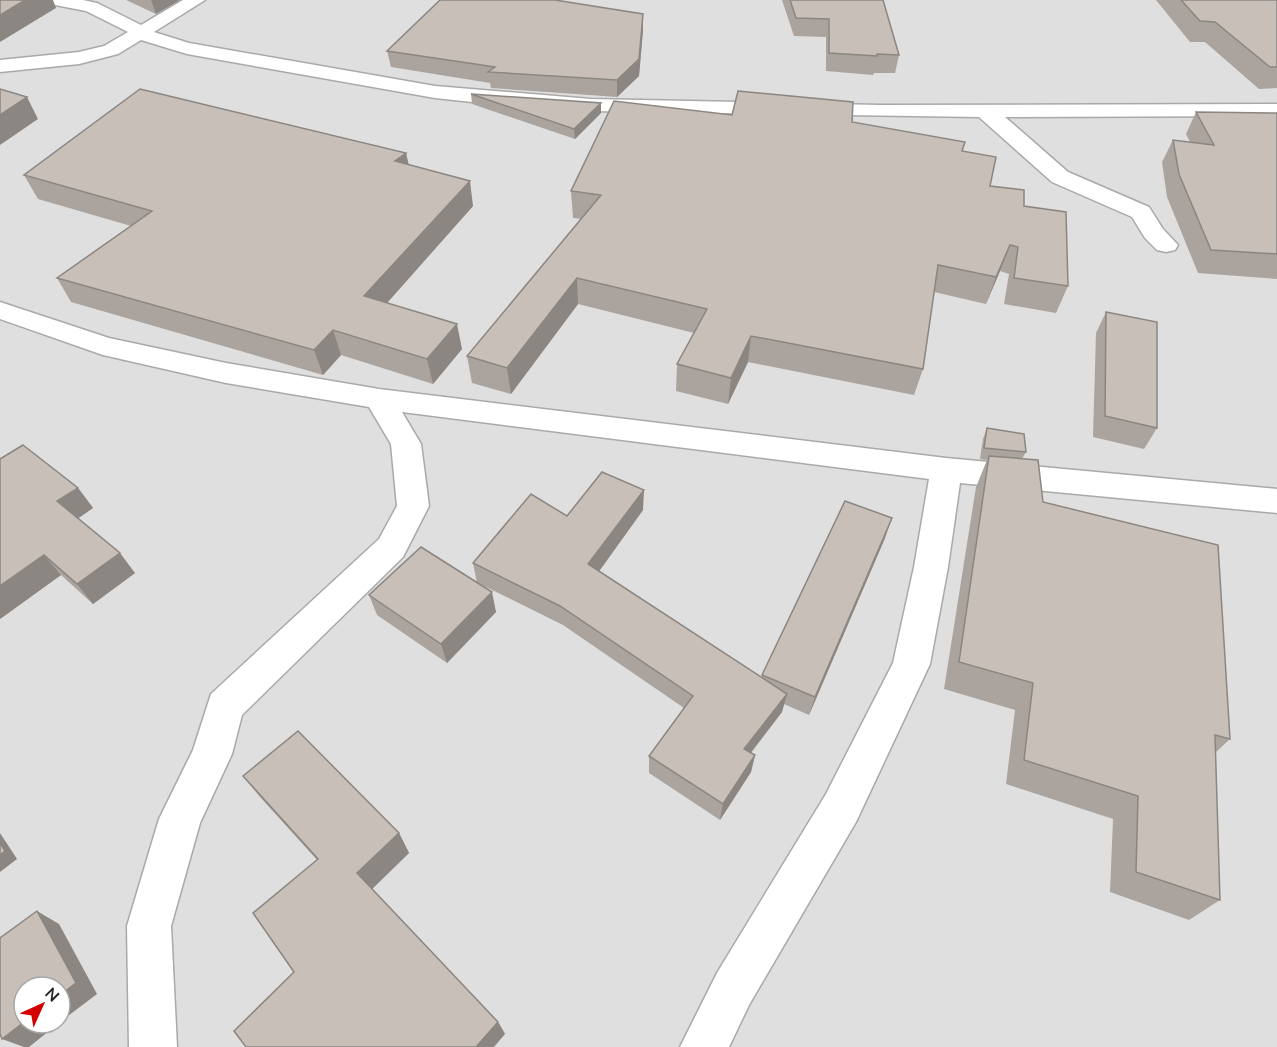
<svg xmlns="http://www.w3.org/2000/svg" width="1277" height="1047" font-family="Mulish,sans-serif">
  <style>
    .residential { fill: #e0dfdf; fill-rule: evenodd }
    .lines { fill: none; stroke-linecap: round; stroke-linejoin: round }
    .minor-casing { stroke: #a9a9a9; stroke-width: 3 }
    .minor { fill: #fff; fill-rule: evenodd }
    .wall { fill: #aba49e }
    .shaded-wall { fill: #8b8681 }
    .building { fill: #c7bfb8; stroke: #8b8681; stroke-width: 1.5 }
  </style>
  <rect width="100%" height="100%" fill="#f2efe9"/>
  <!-- residential -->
  <path class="residential" d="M0,0h1277v1047h-1277zM24,987h36v36h-36z"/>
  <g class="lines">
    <defs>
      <g id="minor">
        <path d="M47,0h36l14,3 44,22 42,-25h22l-51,32 35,11 246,43 156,13 289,6 397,-1v12l-272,1 63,55 81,35 14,22 15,16 -3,5 -9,2 -9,-2 -12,-12 -13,-21 -80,-35 -73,-65 -388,-6 -100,-7 -56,-6 -248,-44 -46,-14 -23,14 -39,10 -79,8v-12l79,-8 25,-6 24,-14 -42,-21 -36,-7z"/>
        <path d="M0,302l109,36 117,25 153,26 567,69 331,31v24l-317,-30 -12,84 -18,97 -74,158 -107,183 -20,42h-49l37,-74 109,-179 67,-131 21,-96 15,-88 -527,-67 19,32 8,62 -26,51 -161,158 -10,39 -32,69 -29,103 6,121h-48l-2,-121 32,-107 34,-69 18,-56 168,-155 18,-33 -6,-62 -22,-37 -143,-24 -123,-28 -103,-36z"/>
      </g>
    </defs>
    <!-- minor casing -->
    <use href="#minor" class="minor-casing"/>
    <!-- minor -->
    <use href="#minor" class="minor"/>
  </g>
  <!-- wall -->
  <g class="wall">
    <path d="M126,0h54l-24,14z"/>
    <path d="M782,0h101l16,55 -4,18h-21l-1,2 -47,-4v-34l-32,-1z"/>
    <path d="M1156,0h121v88l-18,1 -54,-47h-15z"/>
    <path d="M643,14v16l-4,46 -22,21 -126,-9 -1,-5 -99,-16 -4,-16z"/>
    <path d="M471,94l130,19 -26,26 -103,-35z"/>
    <path d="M1196,112l81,1v166l-79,-6 -31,-76 -5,-35 11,-22 17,2 -4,-8z"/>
    <path d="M732,115l120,7 110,29 28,35 34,20 44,80 -12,27 -52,-9 5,-30 -9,-3 -14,33 -52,-12 -11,77 -9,26 -166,-33 -20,42 -52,-13 1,-27 17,-31 -116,-29 -67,90 -39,-11 -5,-27 115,-137 -9,-1 -2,-27z"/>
    <path d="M406,153l3,12 64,41 -86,97 75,46 -29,35 -92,-29 -18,20 -252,-73 -14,-24 74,-52 -93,-27 -14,-24z"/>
    <path d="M1106,312l51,116 -13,21 -51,-12 3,-104z"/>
    <path d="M987,428l39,24 -4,7 21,43 187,237 -15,14 5,147 -31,20 -79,-28 3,-73 -107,-35 9,-74 -71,-21 32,-202 11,-27 -7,-1 3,-20z"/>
    <path d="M78,488l15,20 -15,10 57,55 -42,31 -32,-29 -61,44z"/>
    <path d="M643,510l-44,61 163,107v-3l123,-137 -76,177 -25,-11 -2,8 -31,41 4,2 -4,17 -31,48 -71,-47v-17l35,-48 -121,-83 -85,-42 18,29 -49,51 -70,-48 -8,-20 108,-12 -4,-20z"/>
    <path d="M243,776l156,57 10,20 -37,36 126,133 7,12 -211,-62 23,-112 -57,-63z"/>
  </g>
  <!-- shaded-wall -->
  <g class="shaded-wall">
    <path d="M25,0h28l3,8 -56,34v-27z"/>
    <path d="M151,0h29l-24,14z"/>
    <path d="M643,14v16l-4,46 -22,21v-17z"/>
    <path d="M27,97l11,22 -38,26v-30z"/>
    <path d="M601,103v10l-26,26 -1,-10z"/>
    <path d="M406,153l5,24 -16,-16z"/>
    <path d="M470,181l3,25 -102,115 -7,-25z"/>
    <path d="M1010,245l-10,26 -14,33 10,-27z"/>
    <path d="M577,278l1,26 -67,90 -4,-26z"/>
    <path d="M457,324l5,25 -29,35 -6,-25z"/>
    <path d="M333,330l8,25 -18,20 -9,-25z"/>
    <path d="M751,336l-3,26 -20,42 3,-26z"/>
    <path d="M78,488l15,20 -20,14 -16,-21z"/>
    <path d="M644,490l-1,20 -53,74 -2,-20z"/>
    <path d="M892,518l-7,20 -76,177 6,-18z"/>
    <path d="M120,553l15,20 -42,31 -16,-20z"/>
    <path d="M44,555l17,20 -61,44v-33z"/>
    <path d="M492,592l4,20 -49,51 -6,-19z"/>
    <path d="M787,694l-5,18 -41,53 3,-16z"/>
    <path d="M755,755l-4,17 -31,48 3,-16z"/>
    <path d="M0,833l17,26 -17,13z"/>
    <path d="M399,833l10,20 -39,38 -13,-18z"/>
    <path d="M37,911l22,13 38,70 -37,28v-27z"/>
    <path d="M24,1022v1h35l-30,24h-5l-22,-8z"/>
    <path d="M498,1022l7,12 -11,13h-18z"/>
  </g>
  <!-- building -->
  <g class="building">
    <path d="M0,0h25l-25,15z"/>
    <path d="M440,0h115l88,14 -4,45 -22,21 -129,-8 7,-5 -108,-16z"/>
    <path d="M790,0h93l16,55 -22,-1v2l-48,-3v-34l-33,-1z"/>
    <path d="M1181,0h96v67h-7l-55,-45 -15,-1z"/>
    <path d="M0,89l27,8 -27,18z"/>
    <path d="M140,89l266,64 -11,8 75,20 -106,115 93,28 -30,35 -94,-29 -19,20 -257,-72 95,-67 -128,-36z"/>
    <path d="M738,91l115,11 -1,20 113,20 -3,9 34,6 -6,29 34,4v16l42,6 2,74 -54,-8 4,-31 -8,-2 -14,32 -58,-12 -15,104 -172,-33 -20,42 -54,-14 30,-55 -130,-31 -70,90 -40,-12 134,-161 -30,-4 43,-90 118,14z"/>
    <path d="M471,94l130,9 -27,26z"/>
    <path d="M1196,112l81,1v141l-66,-4 -32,-76 -6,-34 41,5z"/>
    <path d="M1106,312l51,10v106l-52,-12z"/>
    <path d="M987,428l37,6 2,18 -42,-4z"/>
    <path d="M23,445l55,43 -21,13 63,52 -43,31 -33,-29 -44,31v-127z"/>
    <path d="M989,456l49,4 5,42 175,43 12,194 -15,-4 5,165 -84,-28 2,-76 -114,-36 9,-77 -74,-21z"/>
    <path d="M602,472l42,18 -56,74 199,130 -43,55 11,6 -32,49 -74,-48 44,-60 -133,-90 -87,-43 58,-69 36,22z"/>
    <path d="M845,501l47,17 -77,179 -53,-22z"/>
    <path d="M421,547l71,45 -51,52 -72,-49z"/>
    <path d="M298,731l101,102 -42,40 141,149 -22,25h-230l-12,-16 60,-59 -41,-59 65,-54 -75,-83z"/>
    <path d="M0,843l5,8 -5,4z"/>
    <path d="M37,911l39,72 -16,12v-8h-36v35l-22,17 -2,-5v-96z"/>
  </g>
  <!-- north arrow -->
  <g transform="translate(42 1005) rotate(45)"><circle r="28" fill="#ffffff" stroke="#a7a7a7" stroke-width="1.5"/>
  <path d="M0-4.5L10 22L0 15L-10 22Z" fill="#d40000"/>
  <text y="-9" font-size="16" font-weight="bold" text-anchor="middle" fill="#222222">N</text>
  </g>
</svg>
